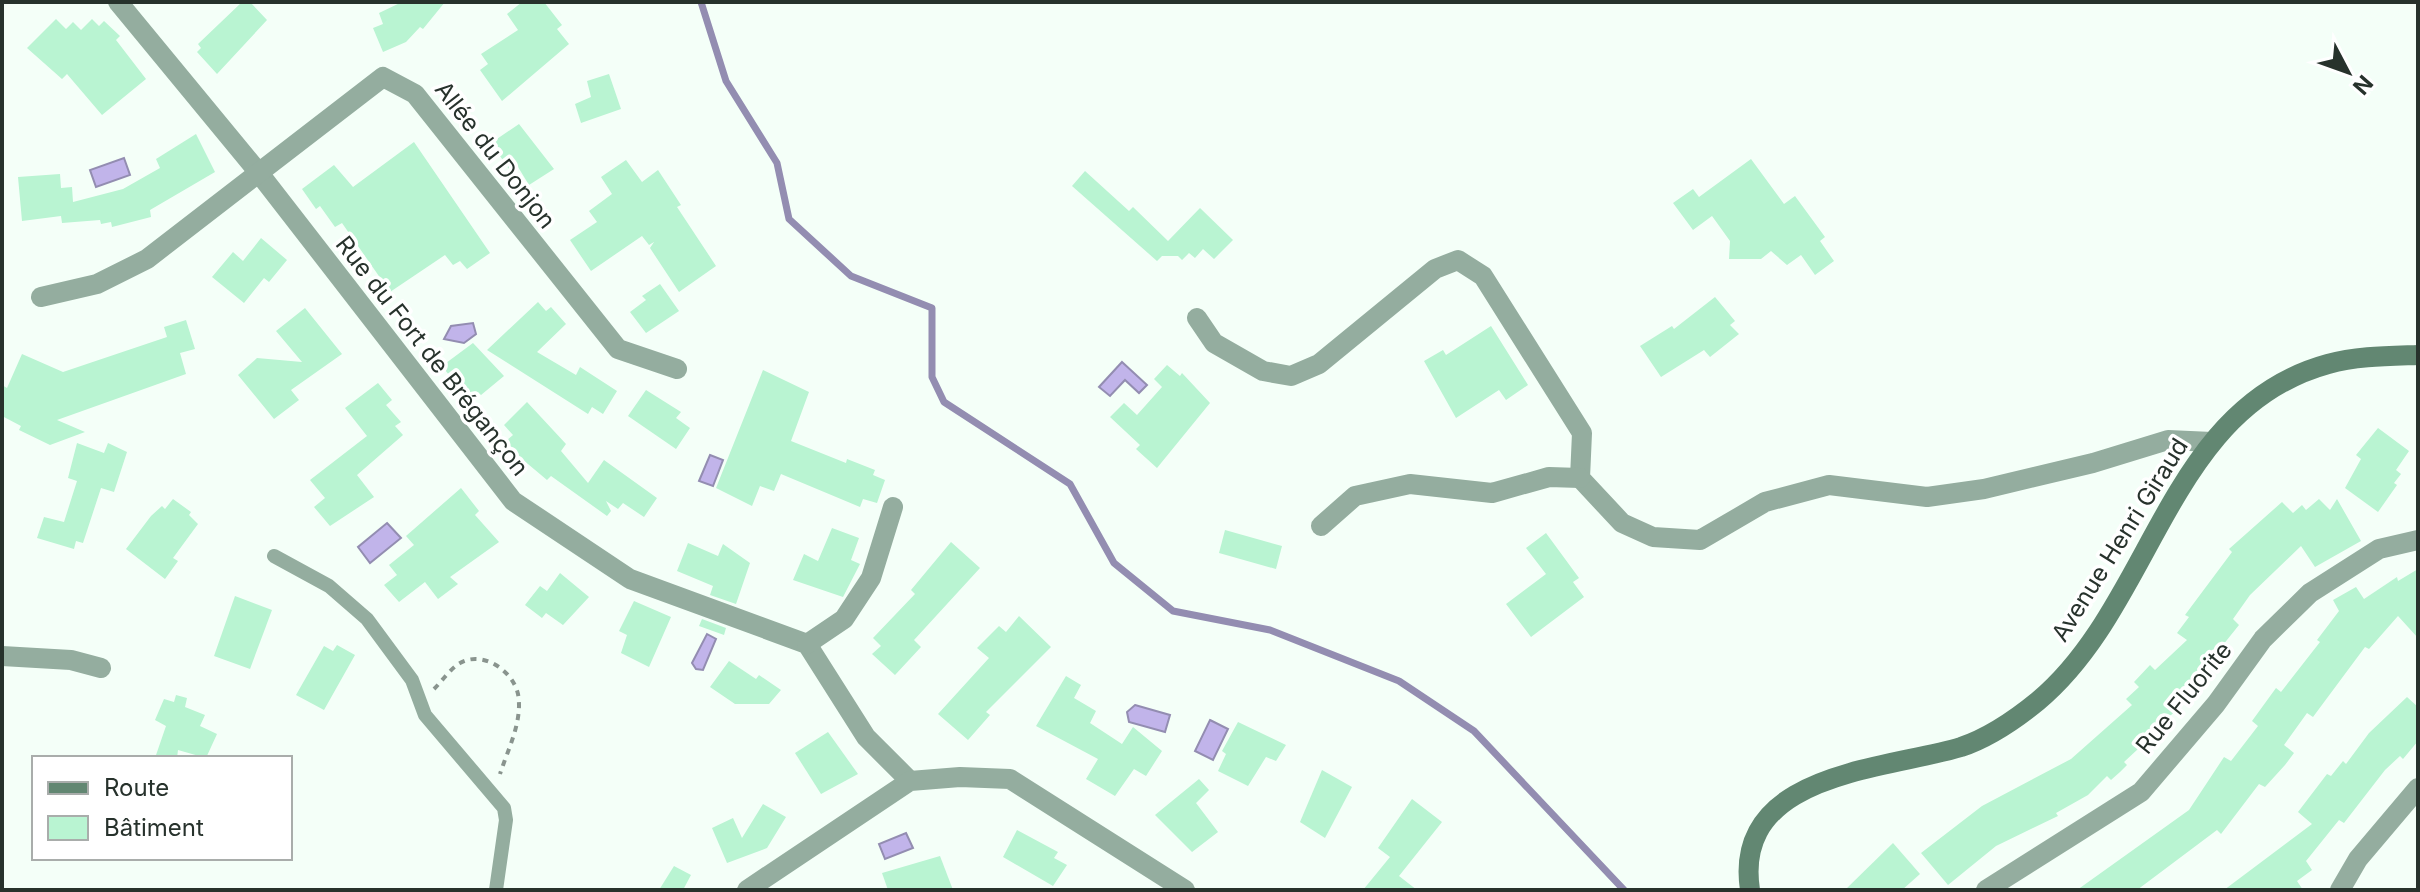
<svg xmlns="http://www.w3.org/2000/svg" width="2420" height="892" font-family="Inter,sans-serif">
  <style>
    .water { fill: #c1b4ea; stroke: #938db1; stroke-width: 2 }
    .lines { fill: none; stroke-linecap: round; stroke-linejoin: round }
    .stream { stroke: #938db1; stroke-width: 7 }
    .building { fill: #b9f4d2 }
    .path { stroke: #89948e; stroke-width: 4; stroke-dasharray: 6 6; stroke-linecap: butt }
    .lane { stroke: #94ad9f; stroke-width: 14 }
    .street { stroke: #94ad9f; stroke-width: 20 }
    .secondary { stroke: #628772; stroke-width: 20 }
    .labels { text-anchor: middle; stroke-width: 7; stroke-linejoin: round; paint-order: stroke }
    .street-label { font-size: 24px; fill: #27322c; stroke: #fff }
  </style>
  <rect width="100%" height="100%" fill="#f4fff8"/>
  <!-- water -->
  <g class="water">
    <path d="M124,158l6,17 -34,12 -6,-17z"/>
    <path d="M473,323l3,11 -12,9 -20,-4 7,-13z"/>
    <path d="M1122,362l25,23 -8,8 -14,-13 -15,16 -11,-9z"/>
    <path d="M710,455l13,5 -10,26 -14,-5z"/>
    <path d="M387,523l14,15 -31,25 -12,-16z"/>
    <path d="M707,634l9,5 -13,31 -7,-1 -4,-6z"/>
    <path d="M1135,705l35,10 -5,17 -36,-10 -2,-10z"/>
    <path d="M1210,720l18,9 -15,31 -18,-9z"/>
    <path d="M906,833l7,15 -28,11 -6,-15z"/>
  </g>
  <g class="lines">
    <!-- stream -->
    <path class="stream" d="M701,2l25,79 51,82 12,56 62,57 81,32v69l12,25 126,82 44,79 59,48 97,19 129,51 75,50 150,159"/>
  </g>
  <!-- building -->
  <g class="building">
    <path d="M242,2h8l17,18 -50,54 -20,-22 4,-4 -3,-4z"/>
    <path d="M402,2h43l-22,27 -3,-2 -14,15 -23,10 -10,-24 10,-4 -4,-11z"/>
    <path d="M522,2h22l18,23 -5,4 12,15 -67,57 -22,-31 8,-6 -7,-10 37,-24 -11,-16z"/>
    <path d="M56,19l10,10 7,-7 8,8 11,-11 7,7 5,-5 16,15 -4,4 30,39 -44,36 -35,-41 -5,5 -35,-31z"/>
    <path d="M609,74l12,35 -40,14 -6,-19 16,-7 -4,-16z"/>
    <path d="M519,124l35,45 -25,16 -11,-18 -7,5 -20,-29z"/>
    <path d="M196,134l19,38 -65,38 1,7 -39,10 -1,-5 -10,2 -1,-4 -38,3 -1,-7 -39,5 -4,-44 42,-3 1,14 11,-1 1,15 50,-13 37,-21 -4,-9z"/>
    <path d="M414,142l76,111 -23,16 -7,-8 -7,4 -8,-10 -55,37 -48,-69 -7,4 -15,-21 -4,3 -14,-20 32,-24 19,22z"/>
    <path d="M1751,159l33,45 11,-8 30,41 -5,4 14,20 -19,14 -14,-20 -14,10 -16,-14 -10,8h-32l1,-18 -18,-25 -19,14 -20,-27 20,-14 6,8z"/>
    <path d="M626,160l16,22 16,-12 23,35 -4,2 39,59 -37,26 -29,-44 4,-6 -5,3 -7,-9 -51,35 -21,-31 27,-18 -8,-11 23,-17 -11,-17z"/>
    <path d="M1085,171l44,40 4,-4 35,34 32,-33 33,32 -19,19 -11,-10 -8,9 -6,-5 -7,7 -4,-4h-16l-5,5 -85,-75z"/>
    <path d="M261,238l26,22 -18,22 -5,-4 -20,25 -32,-26 21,-25 10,9z"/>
    <path d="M660,284l19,27 -33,22 -16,-21 16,-12 -4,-4z"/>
    <path d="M1715,297l20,24 -5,4 9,9 -29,23 -6,-7 -43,27 -21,-31 32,-20 2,3z"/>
    <path d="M538,302l8,9 5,-4 15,17 -29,28 39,23 4,-8 37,24 -14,23 -11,-7 -4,7 -101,-64z"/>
    <path d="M305,308l37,46 -51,36 8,10 -25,19 -36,-44 19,-17 45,4 -26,-31z"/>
    <path d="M186,320l9,29 -15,4 6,21 -129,46 28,12 -35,13 -31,-15 2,-4 -19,-10v-31l5,3 15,-34 41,18 104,-35 -3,-10z"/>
    <path d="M1491,326l37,59 -22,15 -7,-10 -43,28 -32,-57 19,-11 3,5z"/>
    <path d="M473,343l31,33 -23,19 -3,-3 -11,6 -25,-32z"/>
    <path d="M1167,365l13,11 2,-3 28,30 -53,65 -21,-19 4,-4 -30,-28 14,-14 13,12 25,-28 -8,-8z"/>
    <path d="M763,370l46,22 -18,49 55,22 1,-4 28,11 -2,5 12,5 -8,23 -14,-4 -3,8 -79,-33 -7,17 -14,-5 -8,20 -36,-18z"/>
    <path d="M378,383l14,17 -6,5 15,17 -6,4 8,9 -46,40 17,22 -44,29 -16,-19 11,-9 -15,-18 57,-44 -22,-28z"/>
    <path d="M646,390l35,22 -5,6 14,10 -14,21 -48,-33z"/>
    <path d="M527,402l39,42 -5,7 27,32 16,-23 53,38 -13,19 -21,-14 -5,6 -12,-8 5,10 -4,5 -56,-40 -4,4 -25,-21 -16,-18 7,-6 -9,-10z"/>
    <path d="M2378,428l31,23 -13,19 5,4 -7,9 3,2 -19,27 -33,-24 16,-29 -5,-4z"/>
    <path d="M77,443l27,10 4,-10 19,9 -13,40 -13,-4 -18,55 -7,-2 -2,8 -37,-11 7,-21 20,5 13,-41 -9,-3z"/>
    <path d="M461,488l18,23 -4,4 24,27 -49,35 8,7 -20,15 -13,-17 -26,20 -15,-17 13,-10 -8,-10 25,-20 -8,-9z"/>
    <path d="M173,499l18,13 -2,3 9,9 -25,34 5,3 -13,18 -39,-30 25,-33 11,-10 3,3z"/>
    <path d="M2319,499l11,11 7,-11 24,42 -46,26 -14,-21 -51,49 -17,24 6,6 -57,71 4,5 -17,16 -3,-3 -32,31 4,4 -14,13 3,3 -7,7 -9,8 -4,-4 -19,19 -32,18 2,3 -62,30 -48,39 -27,-32 61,-47 89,-47 61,-54 -6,-6 13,-12 -5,-5 16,-17 5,5 32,-30 -10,-7 12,-16 -4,-2 47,-63 -3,-3 53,-47 11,11 9,-8 4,5z"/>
    <path d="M832,528l27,10 -8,22 9,4 -17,33 -50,-17 11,-26 14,7z"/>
    <path d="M1225,530l57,16 -6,23 -57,-16z"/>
    <path d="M1546,533l33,45 -6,4 11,15 -53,40 -25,-33 40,-30 -20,-26z"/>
    <path d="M951,542l29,26 -66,72 7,7 -26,28 -23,-21 9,-8 -8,-8 42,-44 -4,-4z"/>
    <path d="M688,543l30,13 5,-12 27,19 -14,41 -26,-9 3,-9 -36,-15z"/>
    <path d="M2418,569v69l-20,-22 -29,33 -4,-2 -52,70 -6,-4 -23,32 10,8 -9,12 -20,22 -6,-3 -38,50 -4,-4 -80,60h-60l112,-80 35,-53 7,4 27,-35 -6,-5 24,-33 5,4 39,-50 -3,-2 22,-29 -6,-11 23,-13 8,12 33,-22 1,4z"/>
    <path d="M560,573l29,24 -26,28 -17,-12 -4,5 -17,-13 15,-19 7,5z"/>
    <path d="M235,596l37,14 -22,59 -36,-13z"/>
    <path d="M634,601l37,16 -22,50 -28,-14 6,-18 -8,-4z"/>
    <path d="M1019,616l32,31 -65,65 4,3 -22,25 -30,-26 51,-56 -12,-10 22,-22 7,6z"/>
    <path d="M702,619l24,9 -2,7 -25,-9z"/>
    <path d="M337,645l18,10 -31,55 -28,-15 28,-49 9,5z"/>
    <path d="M729,661l27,18 3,-4 22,15 -12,14h-34l-25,-17z"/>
    <path d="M1066,676l15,9 -7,13 22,13 -6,12 32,21 11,-17 29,24 -16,25 -12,-7 -19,27 -29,-17 12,-20 -62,-33z"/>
    <path d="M176,695l11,3 -2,9 20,8 -5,11 17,8 -11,24 -28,-8 -1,8h-22l11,-32 -11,-6 9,-21 10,3z"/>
    <path d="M2407,697l11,10v34l-15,18 -3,-3 -15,14 -41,53 -5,-3 -33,41 6,9 -15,11 6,9h-79l88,-66 -14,-12 29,-38 4,2 12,-15 3,3 23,-31z"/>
    <path d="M1238,722l48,23 -10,16 -10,-4 -18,29 -30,-15 8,-17 -4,-3z"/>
    <path d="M828,732l30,42 -37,20 -26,-41z"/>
    <path d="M1322,770l30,17 -27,51 -25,-16z"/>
    <path d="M1199,779l10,11 -13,13 22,29 -26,20 -37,-37z"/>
    <path d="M1412,799l30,23 -43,54 18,14h-54l27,-33 -12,-9z"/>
    <path d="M763,804l23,13 -19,31 -40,15 -15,-35 21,-10 9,20z"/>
    <path d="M1017,830l41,22 -4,6 13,7 -14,21 -50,-29z"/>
    <path d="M1893,843l27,31 -18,16h-57z"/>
    <path d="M940,856l13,34h-65l-6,-17z"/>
    <path d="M674,866l17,9 -8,15h-24z"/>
  </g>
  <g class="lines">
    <!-- path -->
    <path class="path" d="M434,689c8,-8 17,-21 26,-26 23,-13 53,8 58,31 5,27 -10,55 -18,80"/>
    <!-- lane -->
    <path class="lane" d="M274,556l55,30 38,33 45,61 13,35 79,93 2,12 -10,70"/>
    <!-- street -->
    <g class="street">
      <path d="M118,2l141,171 254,328 117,78 177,65 59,93 44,44"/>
      <path d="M41,297l56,-13 50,-25 236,-182 32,17 203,255 59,20"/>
      <path d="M1197,318l17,25 49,28 28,5 28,-12 116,-95 23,-9 25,16 99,157 -2,45 42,45 31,14 47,3 65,-38 64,-17 98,12 57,-8 109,-26 75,-23 44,2"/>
      <path d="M1321,526l34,-30 55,-12 82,9 57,-16 31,1"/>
      <path d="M807,644l37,-25 27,-41 22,-71"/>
      <path d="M2,656l69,4 30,8"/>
      <path d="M747,890l163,-109 50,-4 50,2 175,111"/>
      <path d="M1986,890l155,-98 75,-88 47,-65 47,-46 69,-44 39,-9"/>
      <path d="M2340,890l18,-31 60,-71"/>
    </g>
    <!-- secondary -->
    <path class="secondary" d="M1750,890c-18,-118 135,-120 211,-143 27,-9 55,-28 77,-46 116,-97 129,-293 290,-337 29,-8 60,-8 90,-9"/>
  </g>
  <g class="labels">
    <!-- street labels -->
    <g class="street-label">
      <text transform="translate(495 155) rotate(52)" y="8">Allée du Donjon</text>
      <text transform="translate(432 356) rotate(52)" y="8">Rue du Fort de Brégançon</text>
      <text transform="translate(2120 540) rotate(-58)" y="8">Avenue Henri Giraud</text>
      <text transform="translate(2184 698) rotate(-51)" y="8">Rue Fluorite</text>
    </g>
  </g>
  <!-- border -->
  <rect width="2420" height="892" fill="none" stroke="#27322c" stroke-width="8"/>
  <!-- legend -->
  <rect x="32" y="756" width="260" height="104" fill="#ffffff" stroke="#a9adab" stroke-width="2"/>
  <rect x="48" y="782" width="40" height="12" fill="#628772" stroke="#a9adab" stroke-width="2"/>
  <text x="104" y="796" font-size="24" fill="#27322c">Route</text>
  <rect x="48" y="816" width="40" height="24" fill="#b9f4d2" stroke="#a9adab" stroke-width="2"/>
  <text x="104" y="836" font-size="24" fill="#27322c">Bâtiment</text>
  <!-- north arrow -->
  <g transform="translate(2348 72) rotate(131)" stroke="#ffffff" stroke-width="6" paint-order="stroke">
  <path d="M0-6L14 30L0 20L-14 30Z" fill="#27322c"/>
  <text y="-12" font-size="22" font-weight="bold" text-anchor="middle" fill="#27322c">N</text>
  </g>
</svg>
